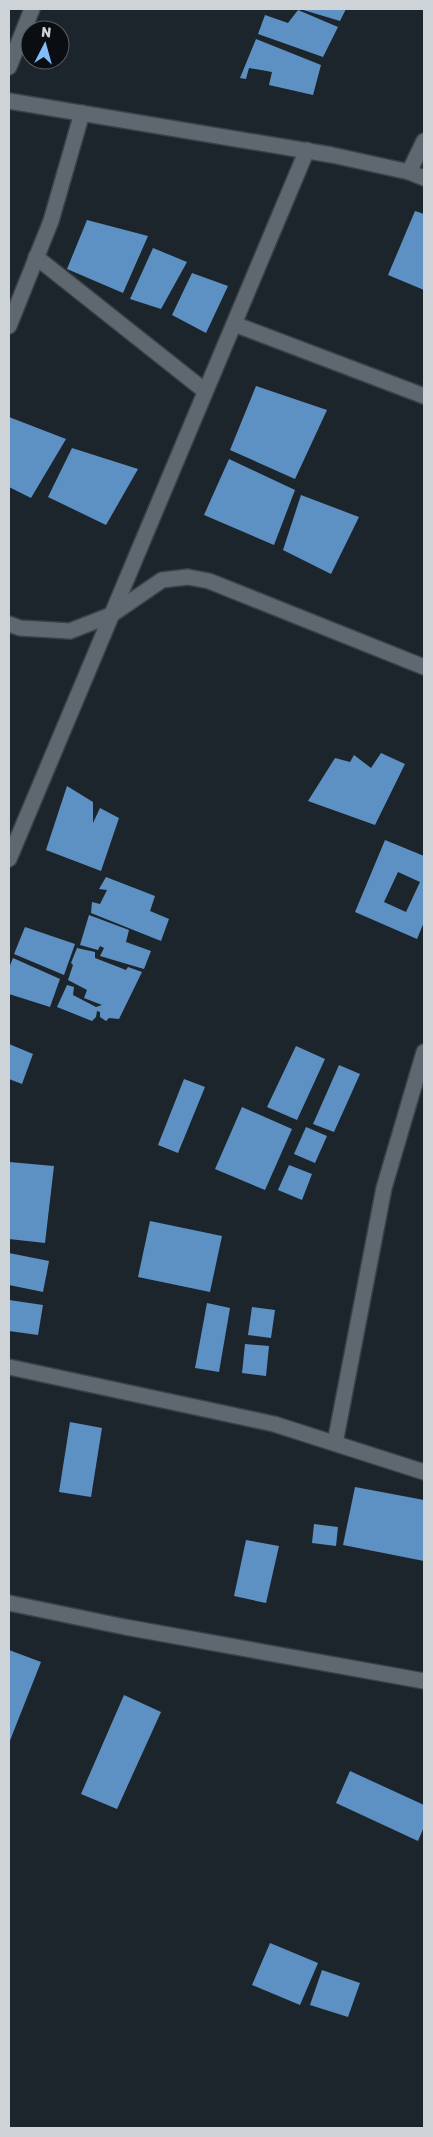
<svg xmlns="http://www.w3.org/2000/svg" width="433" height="2137" font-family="Rubik,sans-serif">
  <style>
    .building { fill: #5d91c4; fill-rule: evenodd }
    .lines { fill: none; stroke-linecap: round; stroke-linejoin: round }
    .street-casing { stroke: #3b4147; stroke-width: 18 }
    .street { stroke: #5f6770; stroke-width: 15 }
  </style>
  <rect width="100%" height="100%" fill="#1d252c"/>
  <!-- building -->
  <g class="building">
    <path d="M300,9h46l-6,12z"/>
    <path d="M298,10l40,17 -15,30 -65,-23 7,-19 23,8z"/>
    <path d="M256,39l65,26 -8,30 -44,-10 3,-13 -23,-4 -3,11 -6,-1z"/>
    <path d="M415,211l9,3v76l-36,-15z"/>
    <path d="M87,220l61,16 -25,57 -56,-24z"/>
    <path d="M153,248l34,14 -26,47 -31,-10z"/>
    <path d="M192,273l36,13 -22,47 -34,-18z"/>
    <path d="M256,386l71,24 -32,69 -65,-29z"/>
    <path d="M9,417l57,22 -35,59 -22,-11z"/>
    <path d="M72,448l66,21 -32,56 -58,-28z"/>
    <path d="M229,459l66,31 -21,55 -70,-30z"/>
    <path d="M301,495l58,22 -28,57 -48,-24z"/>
    <path d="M381,753l24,11 -30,61 -67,-24 27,-43 15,4 4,-7 17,13z"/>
    <path d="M67,786l26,16v21l7,-15 19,10 -18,53 -55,-21z"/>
    <path d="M385,840l39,16v66l-7,17 -62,-27zM398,872l22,10 -14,30 -22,-10z"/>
    <path d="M106,877l49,19 -5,15 19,8 -8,22 -70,-28 1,-11 8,2 7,-14 -8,-1z"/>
    <path d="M89,915l40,15 -3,12 25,9 -7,18 -44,-13 4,-8 -4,-2 -2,4 -18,-5z"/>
    <path d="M25,927l50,17 -11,31 -50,-21z"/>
    <path d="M77,948l18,4v6l31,12 2,-3 14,5 -23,47 -10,-1 -3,3 -6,-4v-5l-3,-1 -1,6 -4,4 -35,-14 10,-22 7,2 -1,8 23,12 6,-2 -18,-7 3,-8 -19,-10 5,-15 -2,-2z"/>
    <path d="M13,958l47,21 -10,28 -41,-13v-26z"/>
    <path d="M9,1044l24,10 -11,30 -13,-5z"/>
    <path d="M296,1046l29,13 -28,61 -30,-13z"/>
    <path d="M339,1065l21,9 -26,58 -21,-8z"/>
    <path d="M184,1079l21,8 -27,66 -20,-8z"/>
    <path d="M242,1107l50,22 -27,61 -50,-21z"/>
    <path d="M306,1127l21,9 -12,27 -21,-9z"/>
    <path d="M9,1162l45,4 -9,77 -36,-4z"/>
    <path d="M289,1165l23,9 -10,26 -24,-10z"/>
    <path d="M150,1221l72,15 -12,56 -72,-15z"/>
    <path d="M9,1253l40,8 -6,31 -34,-7z"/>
    <path d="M9,1300l34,5 -5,30 -29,-4z"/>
    <path d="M207,1303l23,5 -11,64 -24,-4z"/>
    <path d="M252,1307l23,3 -4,28 -23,-3z"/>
    <path d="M245,1344l24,2 -3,30 -24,-3z"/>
    <path d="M70,1422l32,6 -11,69 -32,-5z"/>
    <path d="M355,1487l69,13v61l-81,-16z"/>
    <path d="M314,1524l24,3 -2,19 -24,-3z"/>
    <path d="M246,1540l33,6 -13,57 -32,-7z"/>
    <path d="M9,1650l32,12 -32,81z"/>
    <path d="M124,1695l37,17 -44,97 -36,-15z"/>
    <path d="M350,1771l74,34v22l-6,14 -82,-38z"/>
    <path d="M270,1943l48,20 -18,42 -48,-20z"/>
    <path d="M322,1970l38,13 -12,34 -38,-12z"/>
  </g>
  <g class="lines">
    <defs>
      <g id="street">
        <path d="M9,67l23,-58"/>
        <path d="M9,101l323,54 77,17 15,6"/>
        <path d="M409,172l15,-31"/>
        <path d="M36,257l169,134"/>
        <path d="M234,324l190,72"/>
        <path d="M9,326l42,-105 31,-108"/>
        <path d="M9,624l11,4 50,3 41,-16 51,-35 26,-3 21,4 215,86"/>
        <path d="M9,859l298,-709"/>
        <path d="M9,1367l265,57 150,48"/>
        <path d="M335,1443l49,-255 40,-136"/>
        <path d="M9,1603l116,24 299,54"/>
      </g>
    </defs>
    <!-- street casing -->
    <use href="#street" class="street-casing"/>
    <!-- street -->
    <use href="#street" class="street"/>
  </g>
  <!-- border -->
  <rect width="433" height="2137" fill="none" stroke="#ced3d8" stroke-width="20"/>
  <!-- north arrow -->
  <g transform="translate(45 45) rotate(6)"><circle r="24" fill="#0a0d11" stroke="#585c61"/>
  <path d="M0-4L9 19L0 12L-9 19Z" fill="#80bdfa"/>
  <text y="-8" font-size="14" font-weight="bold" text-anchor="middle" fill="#ced3d8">N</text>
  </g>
</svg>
